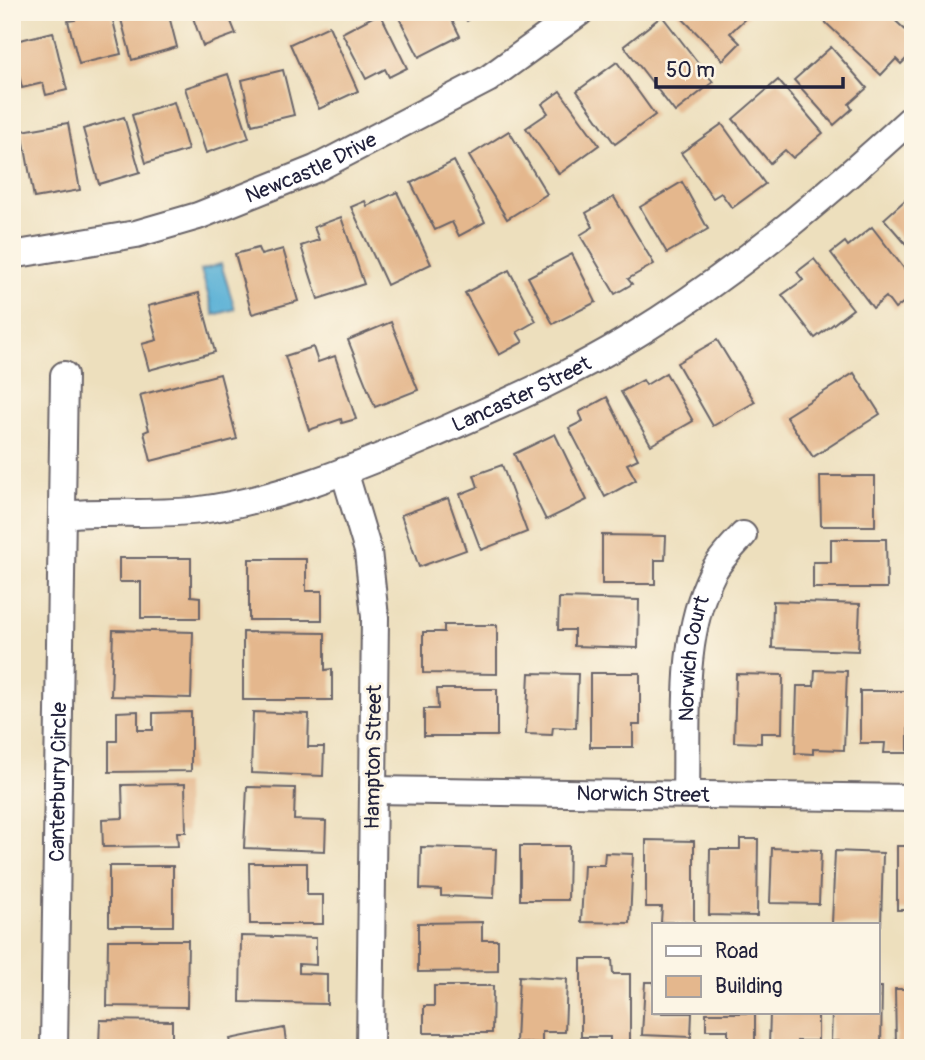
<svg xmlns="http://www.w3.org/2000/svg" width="925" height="1060" font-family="Pangolin,sans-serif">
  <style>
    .water { fill: #59b0d6; stroke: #3e6988; stroke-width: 2 }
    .building { fill: #e4b78d }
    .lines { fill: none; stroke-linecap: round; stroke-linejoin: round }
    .street-casing { stroke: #696468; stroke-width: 30 }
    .street { stroke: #fff; stroke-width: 26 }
    .labels { text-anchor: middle; stroke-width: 6; stroke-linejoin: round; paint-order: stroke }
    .street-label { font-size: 21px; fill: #22223b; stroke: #fcf5e5 }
  </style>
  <rect width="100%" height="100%" fill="#fcf5e5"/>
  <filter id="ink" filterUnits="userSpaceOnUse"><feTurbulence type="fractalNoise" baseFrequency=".0143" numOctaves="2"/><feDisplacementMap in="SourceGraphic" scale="14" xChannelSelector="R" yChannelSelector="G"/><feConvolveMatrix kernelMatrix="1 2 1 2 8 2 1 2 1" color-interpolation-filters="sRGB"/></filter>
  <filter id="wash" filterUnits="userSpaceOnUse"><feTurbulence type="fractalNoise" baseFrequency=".00686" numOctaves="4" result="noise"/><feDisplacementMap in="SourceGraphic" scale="28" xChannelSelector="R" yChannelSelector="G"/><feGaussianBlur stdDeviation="1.57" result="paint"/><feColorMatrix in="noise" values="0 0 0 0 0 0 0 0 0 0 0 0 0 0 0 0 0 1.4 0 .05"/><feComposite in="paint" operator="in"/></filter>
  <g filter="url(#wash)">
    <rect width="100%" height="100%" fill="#eddfbd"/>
    <!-- water -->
    <path class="water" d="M221,264l14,45 -21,6 -13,-45z"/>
    <g id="blocks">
      <!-- building -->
      <g class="building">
        <path d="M73,12h38l10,42 -42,10 -11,-43 7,-1z"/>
        <path d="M119,12h49l9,35 -45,13z"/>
        <path d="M191,12h45l1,4 -7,3 6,15 -33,12z"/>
        <path d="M396,12h52l12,24 -41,21z"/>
        <path d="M461,12h20l-14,9z"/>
        <path d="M676,12h70l3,3 -19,18 10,10 -17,17z"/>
        <path d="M834,12h52l27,25v15l-12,12 -5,-5 -15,16 -56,-53z"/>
        <path d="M380,13l27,55 -18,9 -4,-8 -19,10 -24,-46z"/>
        <path d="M662,16l51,66 -38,30 -51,-66z"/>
        <path d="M329,26l29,65 -39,18 -29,-65z"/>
        <path d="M53,32l14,58 -21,5 -3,-12 -21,5 -10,-46z"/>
        <path d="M831,47l36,41 -18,16 3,5 -18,16 -40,-45z"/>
        <path d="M617,62l38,53 -40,29 -38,-53z"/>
        <path d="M283,70l11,45 -42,10 -10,-45z"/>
        <path d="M228,74l21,64 -43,15 -21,-65z"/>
        <path d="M778,80l45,53 -30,25 -8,-8 -15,13 -37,-44z"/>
        <path d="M560,91l39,54 -40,29 -33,-46 22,-15 -6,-9z"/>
        <path d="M174,102l14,48 -42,13 -14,-48z"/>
        <path d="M124,117l16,55 -41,12 -16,-55z"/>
        <path d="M68,123l12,67 -46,8 -12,-67z"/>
        <path d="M722,124l43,60 -33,24 -11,-15 -8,5 -32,-45z"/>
        <path d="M509,131l38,63 -40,25 -38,-63z"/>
        <path d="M454,161l31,61 -26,14 -7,-14 -17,8 -24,-47z"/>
        <path d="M682,182l26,47 -41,24 -27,-46z"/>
        <path d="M397,192l34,72 -44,21 -36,-78 14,-6 2,5z"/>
        <path d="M913,193v59l-29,-33z"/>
        <path d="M614,197l40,67 -26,15 4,5 -17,10 -35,-59 13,-8 -7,-14z"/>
        <path d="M341,217l23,67 -46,15 -17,-53 18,-6 -5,-13z"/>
        <path d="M872,227l41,53v15l-18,14 -9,-12 -13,11 -42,-55 14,-11 3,4z"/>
        <path d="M258,248l3,7 22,-6 15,52 -46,13 -17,-60z"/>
        <path d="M572,254l24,48 -43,22 -25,-47z"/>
        <path d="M814,259l39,50 -38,29 -33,-43 21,-15 -6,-8z"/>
        <path d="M509,270l27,51 -19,11 6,10 -24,13 -34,-62z"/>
        <path d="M199,293l16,59 -66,18 -7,-26 15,-4 -9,-34z"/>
        <path d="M391,322l27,68 -43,17 -27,-67z"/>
        <path d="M717,340l38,62 -42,24 -36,-63z"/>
        <path d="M313,347l5,15 17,-6 21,63 -14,4 -1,-4 -32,11 -24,-74z"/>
        <path d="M666,373l27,48 -42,24 -30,-53 22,-12 3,5z"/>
        <path d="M854,373l26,41 -67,43 -27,-41z"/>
        <path d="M220,374l17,65 -86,22 -7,-29 5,-2 -9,-35z"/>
        <path d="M607,397l31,62 -11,5 9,16 -31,17 -36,-69 14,-7 -4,-9z"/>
        <path d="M555,434l32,66 -41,20 -32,-66z"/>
        <path d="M502,465l25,67 -46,18 -21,-56 18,-7 -4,-12z"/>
        <path d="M820,476h55v50h-54z"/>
        <path d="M448,498l18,52 -47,17 -18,-52z"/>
        <path d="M602,535l64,1 -1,24h-10v24h-53z"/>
        <path d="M831,539h55l1,49h-74v-26h18z"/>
        <path d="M119,558h72v38l9,1v21h-59v-36h-22z"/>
        <path d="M249,559h57v32h16v29h-73z"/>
        <path d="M559,598l80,2 -1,48 -64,-2v-16h-16z"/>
        <path d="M773,601l87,3 -2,47 -86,-3z"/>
        <path d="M444,625h53v49l-74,-1v-41h21z"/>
        <path d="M113,630l80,2 -2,66 -80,-2z"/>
        <path d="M243,632l82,1v37l7,-1v31h-89z"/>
        <path d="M815,670l32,1 -3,79 -31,-1v5l-18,-1 2,-67h17z"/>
        <path d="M529,673l49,1 -2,54 -23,-1 -1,8 -26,-1z"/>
        <path d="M590,673h50v52h-7v22h-43z"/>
        <path d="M736,674l47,1 -1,58h-21v10l-27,-1z"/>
        <path d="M437,689h60v47h-73v-27h14z"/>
        <path d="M860,691h48v62h-24l1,-10h-25z"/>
        <path d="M138,711v19h15v-17l38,-1v59l-82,1v-31h8v-29z"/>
        <path d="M253,712l56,2 -1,33h16l-1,29 -72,-3z"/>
        <path d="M185,784l1,48h-9l1,14 -75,1 -1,-28 21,-1 -1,-33z"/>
        <path d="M247,787l48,1 -1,32 32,1 -1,30 -81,-3z"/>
        <path d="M740,839h18l-1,77 -48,-1 1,-66h30z"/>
        <path d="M646,840l48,1v82l-33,-1 1,-15h-16z"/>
        <path d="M520,846h49l-1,54h-48z"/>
        <rect x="897" y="846" width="16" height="64"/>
        <path d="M421,847l75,2 -2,49 -53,-2v-6l-21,-1z"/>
        <path d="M772,848l49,2 -2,54 -49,-1z"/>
        <path d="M835,851l48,2 -2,72 -49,-1z"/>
        <path d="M605,853l28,1 -3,69 -49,-1 3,-57h20z"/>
        <path d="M249,863h58v32h16v29h-73z"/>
        <rect x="109" y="866" width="64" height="60"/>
        <path d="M482,922v18h16v31l-80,1v-49z"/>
        <path d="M241,936l75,2v27l-17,-1v9l28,1v30l-87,-2z"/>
        <path d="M108,940h80l-1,67 -80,-1z"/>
        <path d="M581,959h31l1,15h17v69h-20v-6h-29z"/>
        <path d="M519,976l48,3 -2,53h-23v11l-26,-1z"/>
        <path d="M645,982h9v31h38l-1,24 -49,-2z"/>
        <path d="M434,986h59l-1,47h-68v-27h10z"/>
        <path d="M878,987h4l-1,61h-28v-7h-22l1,-28h46z"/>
        <path d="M895,989h18v55h-17z"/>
        <path d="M706,1013h49v30l-27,-1v-12h-22z"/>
        <path d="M770,1013h48v28h-21v6l-28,-1z"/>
        <path d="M100,1020l72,1v27l-73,-3z"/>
        <path d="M284,1028l3,20h-55l-2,-9z"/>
      </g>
    </g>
  </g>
  <g filter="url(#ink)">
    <use href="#blocks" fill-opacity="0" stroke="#696468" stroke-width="2"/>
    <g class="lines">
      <defs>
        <g id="street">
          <path id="s1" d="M12,255l124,-21 62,-18 117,-47 173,-90 92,-67"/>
          <path d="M344,471l24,80 7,66 -5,431"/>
          <path id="s2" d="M62,515c46,-5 93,1 138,-5 77,-10 150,-40 221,-70 70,-31 143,-61 209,-102 102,-62 195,-140 283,-221"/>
          <path id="s3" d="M373,790l540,8"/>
          <path id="s4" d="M686,794c2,-71 -7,-156 27,-222 7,-13 20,-26 30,-37"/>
          <path id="s5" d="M54,1048l10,-673"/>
        </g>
      </defs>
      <!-- street casing -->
      <use href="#street" class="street-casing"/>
      <!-- street -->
      <use href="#street" class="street"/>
    </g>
  </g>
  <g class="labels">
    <!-- street labels -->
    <g class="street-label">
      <text dy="7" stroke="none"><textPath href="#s1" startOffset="313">Newcastle Drive</textPath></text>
      <text dy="7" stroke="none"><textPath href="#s2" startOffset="481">Lancaster Street</textPath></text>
      <text dy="7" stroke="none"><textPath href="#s4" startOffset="136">Norwich Court</textPath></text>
      <text transform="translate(373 757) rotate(-89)" y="7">Hampton Street</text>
      <text dy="7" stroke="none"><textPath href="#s5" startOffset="266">Canterburry Circle</textPath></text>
      <text dy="7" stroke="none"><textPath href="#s3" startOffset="270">Norwich Street</textPath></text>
    </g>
  </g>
  <!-- margin -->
  <rect width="925" height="1060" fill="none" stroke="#fcf5e5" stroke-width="42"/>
  <!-- legend -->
  <rect x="652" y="923" width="228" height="91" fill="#fcf5e5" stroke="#a5a1a1" stroke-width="2"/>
  <rect x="666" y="946" width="35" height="10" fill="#ffffff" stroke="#a5a1a1" stroke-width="2"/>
  <text x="715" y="958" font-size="21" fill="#22223b">Road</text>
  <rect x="666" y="976" width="35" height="21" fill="#e4b78d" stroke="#a5a1a1" stroke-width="2"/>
  <text x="715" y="993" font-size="21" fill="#22223b">Building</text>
  <!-- scale -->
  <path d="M656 77v10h187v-10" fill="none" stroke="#22223b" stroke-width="3.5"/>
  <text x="666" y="77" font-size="21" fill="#22223b" stroke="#fcf5e5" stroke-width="5" paint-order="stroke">50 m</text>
</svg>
